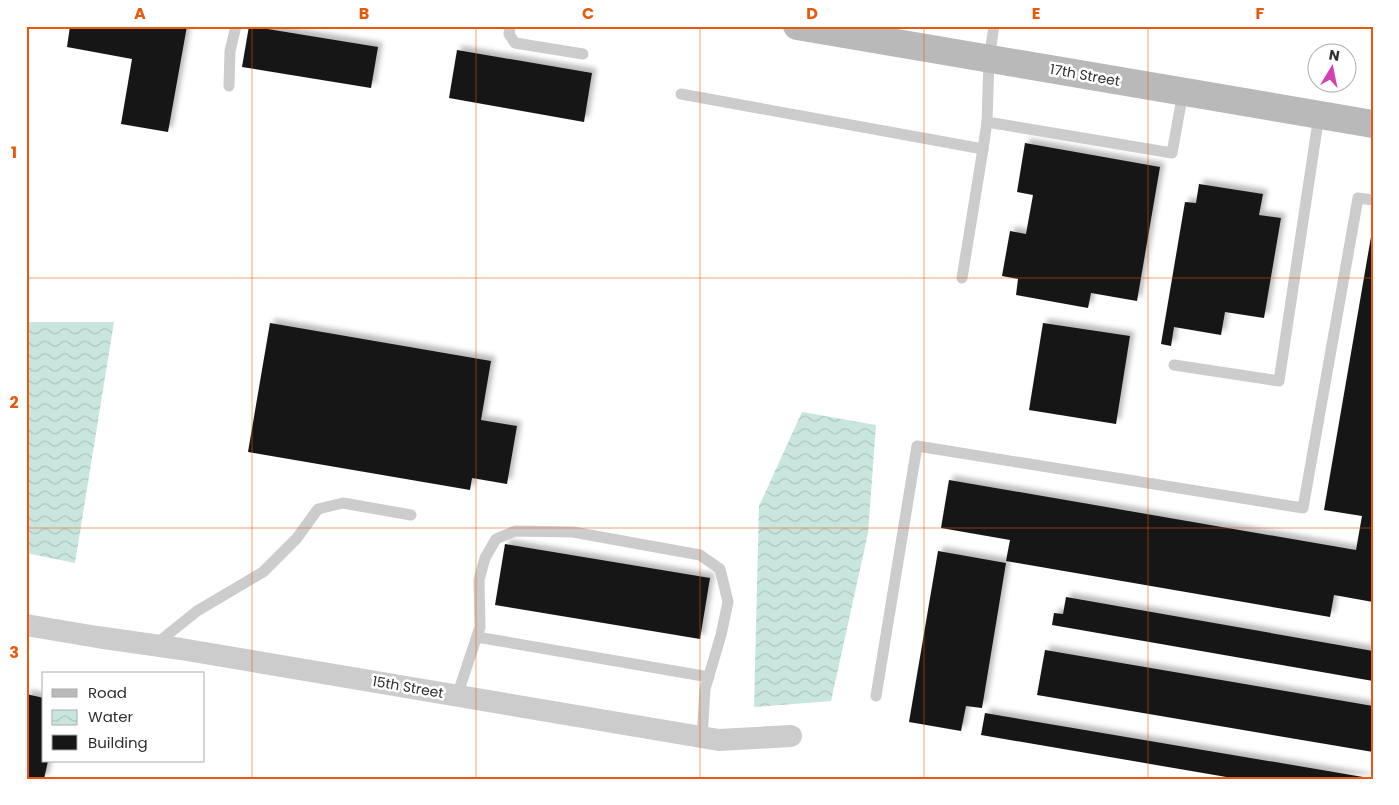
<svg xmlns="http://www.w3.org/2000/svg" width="1399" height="805" font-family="Poppins,sans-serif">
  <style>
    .water { fill: url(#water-waves) }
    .building { fill: #161616; filter: url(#shadow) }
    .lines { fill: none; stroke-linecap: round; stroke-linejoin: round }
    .lane { stroke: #ccc; stroke-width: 11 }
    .street { stroke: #ccc; stroke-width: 22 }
    .secondary { stroke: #b9b9b9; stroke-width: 28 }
    .grid { fill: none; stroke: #e8590c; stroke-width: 1; stroke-opacity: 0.55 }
    .labels { text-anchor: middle; stroke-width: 5; stroke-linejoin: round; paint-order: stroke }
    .street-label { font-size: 14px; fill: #2f2f2f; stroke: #fff }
    .neatline { fill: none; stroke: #e8590c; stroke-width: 2 }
    .grid-label { font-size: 16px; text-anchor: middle; font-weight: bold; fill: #e8590c }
  </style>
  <defs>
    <pattern id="water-waves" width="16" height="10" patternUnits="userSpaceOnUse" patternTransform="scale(1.25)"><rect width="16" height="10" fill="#c9e6de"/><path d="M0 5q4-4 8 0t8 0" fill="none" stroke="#adc6bf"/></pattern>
    <filter id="shadow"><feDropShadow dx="4.5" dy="-4.5" stdDeviation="2.5" flood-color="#0004"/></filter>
  </defs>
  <rect width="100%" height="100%" fill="#fff"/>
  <!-- water -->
  <g class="water">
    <path d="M26,322h88l-39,241 -49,-10z"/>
    <path d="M802,412l74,13 -8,108 -37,168 -77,6 5,-201z"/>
  </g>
  <!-- building -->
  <g class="building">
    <path d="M70,26h117l-19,106 -47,-8 11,-65 -65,-12z"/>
    <path d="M249,26l129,21 -7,41 -129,-21z"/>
    <path d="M457,50l135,23 -8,49 -135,-24z"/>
    <path d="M1025,143l135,24 -23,134 -46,-8 -3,15 -72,-13 2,-16 -16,-3 8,-45 16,3 7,-39 -16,-3z"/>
    <path d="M1199,184l64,10 -4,21 22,3 -17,100 -39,-6 -4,23 -47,-8 -3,19 -10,-2 24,-142 11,1z"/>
    <path d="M1372,231l1,371 -39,-7 -4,22 -324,-56 4,-21 -69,-12 8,-48 407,70 6,-34 -38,-6z"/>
    <path d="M270,323l221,38 -10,59 36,6 -10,58 -35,-6 -2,12 -222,-38z"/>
    <path d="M1043,323l87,13 -14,88 -87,-14z"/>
    <path d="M505,544l205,34 -10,61 -205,-34z"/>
    <path d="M938,551l68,12 -24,145 -16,-2 -5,25 -52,-9z"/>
    <path d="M1066,597l307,54v30l-321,-56 2,-12 9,1z"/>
    <path d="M1045,650l328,56v46l-336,-57z"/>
    <path d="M26,694l18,4v63h4l-4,18h-18z"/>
    <path d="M985,713l384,65v1h-131l-257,-44z"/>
  </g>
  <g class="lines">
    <!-- lane -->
    <g class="lane">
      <path d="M510,26l-1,8 6,9 68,11"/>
      <path d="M994,26l-5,33 -2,63 185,31 11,-61"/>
      <path d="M229,86l1,-35 6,-25"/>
      <path d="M681,94l302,55 4,-27"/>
      <path d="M962,278l21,-129"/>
      <path d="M1174,365l105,16 40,-266"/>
      <path d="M477,637l232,40"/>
      <path d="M156,644l41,-33 66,-39 34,-34 21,-29 25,-6 68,12"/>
      <path d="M457,696l23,-69 -1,-47 6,-22 11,-19 19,-8 58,1 127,23 20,14 8,33 -7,33 -16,54 -3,49"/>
      <path d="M876,696l41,-250 386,62 55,-310 15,2"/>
    </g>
    <!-- street -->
    <path class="street" d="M26,625l71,12 84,12 538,91 72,-4"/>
    <!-- secondary -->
    <path class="secondary" d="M797,26l576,98"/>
  </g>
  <!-- grid -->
  <path class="grid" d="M252,26v753M476,26v753M700,26v753M924,26v753M1148,26v753M26,278h1347M26,528h1347"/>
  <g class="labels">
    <!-- street labels -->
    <g class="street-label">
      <text transform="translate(1085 75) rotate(10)" y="5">17th Street</text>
      <text transform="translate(408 687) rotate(10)" y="5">15th Street</text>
    </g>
  </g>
  <!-- border -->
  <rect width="1399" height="805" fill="none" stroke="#ffffff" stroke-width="55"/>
  <!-- legend -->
  <rect x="42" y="672" width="162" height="90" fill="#ffffff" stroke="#acacac"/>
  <rect x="52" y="689" width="25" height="8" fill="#b9b9b9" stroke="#acacac"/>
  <text x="88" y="698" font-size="15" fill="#2f2f2f">Road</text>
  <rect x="52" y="710" width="25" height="15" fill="url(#water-waves)" stroke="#acacac"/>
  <text x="88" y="722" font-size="15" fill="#2f2f2f">Water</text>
  <rect x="52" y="735" width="25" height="15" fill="#161616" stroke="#acacac"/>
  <text x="88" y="748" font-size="15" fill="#2f2f2f">Building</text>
  <!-- north arrow -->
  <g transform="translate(1332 68) rotate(10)"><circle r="24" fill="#ffffff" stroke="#acacac"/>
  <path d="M0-4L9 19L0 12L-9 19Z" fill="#d442b1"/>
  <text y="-8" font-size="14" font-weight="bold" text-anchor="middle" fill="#2f2f2f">N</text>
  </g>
  <rect x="28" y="28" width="1344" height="750" class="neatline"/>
  <g class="grid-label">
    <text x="140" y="19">A</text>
    <text x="364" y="19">B</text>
    <text x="588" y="19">C</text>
    <text x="812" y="19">D</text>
    <text x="1036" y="19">E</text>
    <text x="1260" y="19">F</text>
    <text x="14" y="158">1</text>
    <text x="14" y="408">2</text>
    <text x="14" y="658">3</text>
  </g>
</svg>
